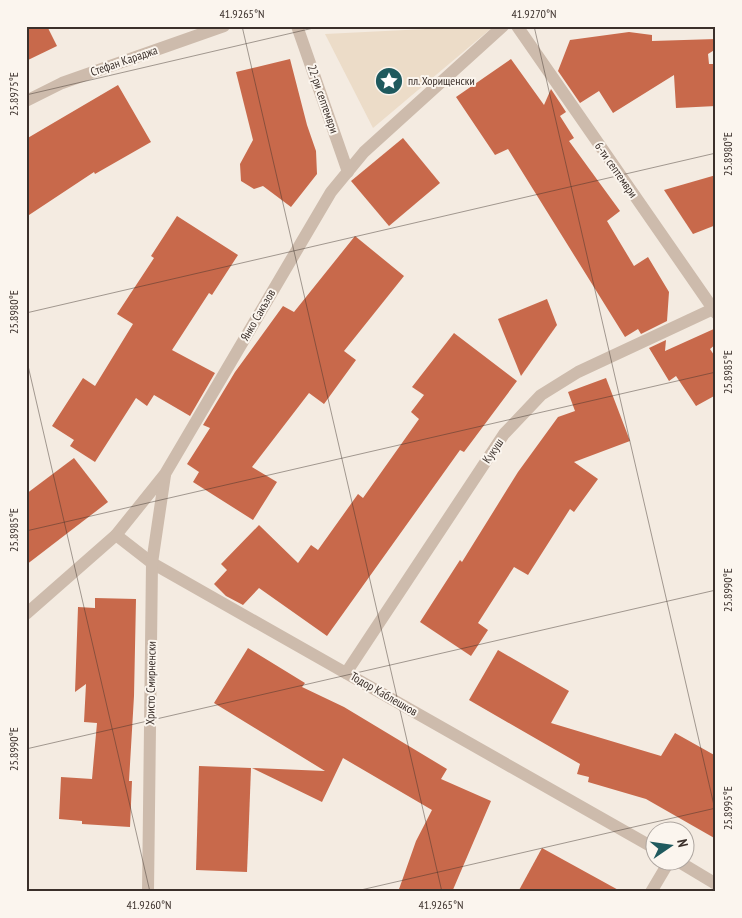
<svg xmlns="http://www.w3.org/2000/svg" width="742" height="918" font-family="'PT Sans Narrow',sans-serif">
  <style>
    .plaza { fill: #ecdcc8 }
    .building { fill: #c8694b }
    .lines { fill: none; stroke-linecap: round; stroke-linejoin: round }
    .minor { stroke: #cdbbac; stroke-width: 12 }
    .ticks { fill: none; stroke: #3b302b; stroke-width: 1; stroke-opacity: 0.45 }
    .labels { text-anchor: middle; stroke-width: 4; stroke-linejoin: round; paint-order: stroke }
    .street-label { font-size: 12px; fill: #3b302b; stroke: #fbf5ee }
    .poi-label { font-size: 12px; fill: #3b302b; stroke: #fbf5ee; text-anchor: start }
    .neatline { fill: none; stroke: #3b302b; stroke-width: 2 }
    .ticks-label { font-size: 12px; text-anchor: middle; fill: #3b302b }
  </style>
  <rect width="100%" height="100%" fill="#f4ebe1"/>
  <!-- plaza -->
  <path class="plaza" d="M485,26h9l-121,102 -48,-94z"/>
  <!-- building -->
  <g class="building">
    <path d="M26,26h21l10,20 -31,15z"/>
    <path d="M629,32l23,3v6l64,-2v10l-8,5 1,10h7v42l-40,2 -2,-33 -61,38 -14,-22 -19,12 -22,-32 12,-31z"/>
    <path d="M290,59l17,66 9,26 1,23 -26,33 -28,-21 -9,3 -13,-8 -1,-17 13,-24 -17,-68z"/>
    <path d="M511,59l33,46 7,-16 15,23 -6,4 14,22 -5,3 51,70 -13,10 27,45 14,-9 21,35 -2,29 -26,13 -3,-5 -13,8 -117,-188 -13,6 -39,-58z"/>
    <path d="M118,85l33,57 -56,32 -1,-2 -68,45v-78z"/>
    <path d="M403,138l37,45 -51,43 -38,-45z"/>
    <path d="M716,175v50l-23,9 -29,-44z"/>
    <path d="M177,216l61,39 -26,40 -3,-2 -37,57 43,23 -25,43 -36,-21 -7,11 -11,-8 -41,64 -25,-16 4,-6 -22,-14 31,-48 12,8 38,-62 -16,-10 37,-56 -3,-2z"/>
    <path d="M355,236l49,40 -60,75 12,9 -32,44 -15,-11 -57,74 25,15 -24,38 -60,-38 6,-10 -12,-8 23,-36 -7,-3 32,-53 48,-66 11,6z"/>
    <path d="M547,299l10,26 -36,51 -23,-57z"/>
    <path d="M716,328v16l-6,5 6,9v37l-20,11 -20,-30 -7,5 -20,-33 17,-8 -1,11z"/>
    <path d="M454,333l63,48 -53,71 -4,-2 -133,186 -68,-48 -16,17 -17,-9 -12,-12 13,-14 -6,-6 38,-39 39,38 13,-18 7,5 40,-56 5,4 56,-79 -8,-7 13,-17 -12,-8z"/>
    <path d="M606,378l24,63 -56,21 24,17 -24,33 -4,-3 -42,66 -14,-8 -36,56 10,7 -17,26 -51,-34 40,-62 2,2 56,-90 40,-55 17,-6 -7,-19z"/>
    <path d="M74,458l34,44 -82,63v-71z"/>
    <path d="M95,598l41,1 -2,97 -5,85h3l-2,46 -48,-3v-3l-23,-2 2,-42 31,2 5,-56 -13,-1 2,-38 -11,8 3,-85 17,1z"/>
    <path d="M248,648l57,35 -3,4 42,20 103,62 -6,10 50,22 -39,91h-54l18,-51 16,-31 -89,-52 -21,44 -70,-34 73,3 -111,-68z"/>
    <path d="M498,650l71,41 -18,32 110,33 14,-23 41,23v83l-70,-40 -58,-17 1,-5 -12,-3 3,-10 -111,-64z"/>
    <path d="M199,766l52,2 -4,104 -51,-2z"/>
    <path d="M542,848l80,44h-104z"/>
  </g>
  <g class="lines">
    <!-- minor -->
    <g class="minor">
      <path d="M297,26l51,146"/>
      <path d="M517,26l199,287"/>
      <path d="M26,101l36,-18 162,-57"/>
      <path d="M116,535l36,28 502,285"/>
      <path d="M26,614l90,-79 49,-61 166,-282 33,-40 139,-126"/>
      <path d="M346,673l158,-239 37,-39 37,-23 135,-63"/>
      <path d="M676,860l40,24"/>
      <path d="M148,892l4,-329 13,-88"/>
      <path d="M651,892l19,-32"/>
    </g>
  </g>
  <!-- ticks -->
  <path class="ticks" d="M242,26l200,866M534,26l182,788M26,95l296,-69M26,313l690,-160M26,357l124,535M26,531l690,-159M26,749l690,-159M352,892l364,-84"/>
  <!-- icons -->
  <defs>
    <symbol id="sight-disc" viewBox="-11 -11 22 22"><circle r="9.5" fill="#1f5a5e" stroke="#fbf5ee"/><path d="M0-6L1.8-2.2L6-1.7L2.9 1.2L3.7 5.4L0 3.3L-3.7 5.4L-2.9 1.2L-6-1.7L-1.8-2.2Z" fill="#fff"/></symbol>
  </defs>
  <g fill-rule="evenodd">
    <use href="#sight-disc" x="373" y="65" width="32" height="32"/>
  </g>
  <g class="labels">
    <!-- street labels -->
    <g class="street-label">
      <text transform="translate(124 61) rotate(-19)" y="4">Стефан Караджа</text>
      <text transform="translate(323 99) rotate(71)" y="4">22-ри септември</text>
      <text transform="translate(616 170) rotate(55)" y="4">6-ти септември</text>
      <text transform="translate(258 315) rotate(-60)" y="4">Янко Сакъзов</text>
      <text transform="translate(493 451) rotate(-56)" y="4">Кукуш</text>
      <text transform="translate(151 683) rotate(-89)" y="4">Христо Смирненски</text>
      <text transform="translate(384 694) rotate(30)" y="4">Тодор Каблешков</text>
    </g>
    <!-- poi labels -->
    <g class="poi-label">
      <text x="408" y="85">пл. Хорищенски</text>
    </g>
  </g>
  <!-- border -->
  <rect width="742" height="918" fill="none" stroke="#fbf5ee" stroke-width="55"/>
  <!-- north arrow -->
  <g transform="translate(670 846) rotate(77)"><circle r="24" fill="#fbf5ee" stroke="#aea6a0"/>
  <path d="M0-4L9 19L0 12L-9 19Z" fill="#1f5a5e"/>
  <text y="-8" font-size="14" font-weight="bold" text-anchor="middle" fill="#3b302b">N</text>
  </g>
  <rect x="28" y="28" width="686" height="862" class="neatline"/>
  <g class="ticks-label">
    <text x="242" y="18">41.9265°N</text>
    <text x="534" y="18">41.9270°N</text>
    <text transform="translate(14 94) rotate(-90)" y="4">25.8975°E</text>
    <text transform="translate(728 154) rotate(-90)" y="4">25.8980°E</text>
    <text transform="translate(14 312) rotate(-90)" y="4">25.8980°E</text>
    <text transform="translate(728 372) rotate(-90)" y="4">25.8985°E</text>
    <text transform="translate(14 530) rotate(-90)" y="4">25.8985°E</text>
    <text transform="translate(728 590) rotate(-90)" y="4">25.8990°E</text>
    <text transform="translate(14 749) rotate(-90)" y="4">25.8990°E</text>
    <text transform="translate(728 808) rotate(-90)" y="4">25.8995°E</text>
    <text x="149" y="909">41.9260°N</text>
    <text x="441" y="909">41.9265°N</text>
  </g>
</svg>
